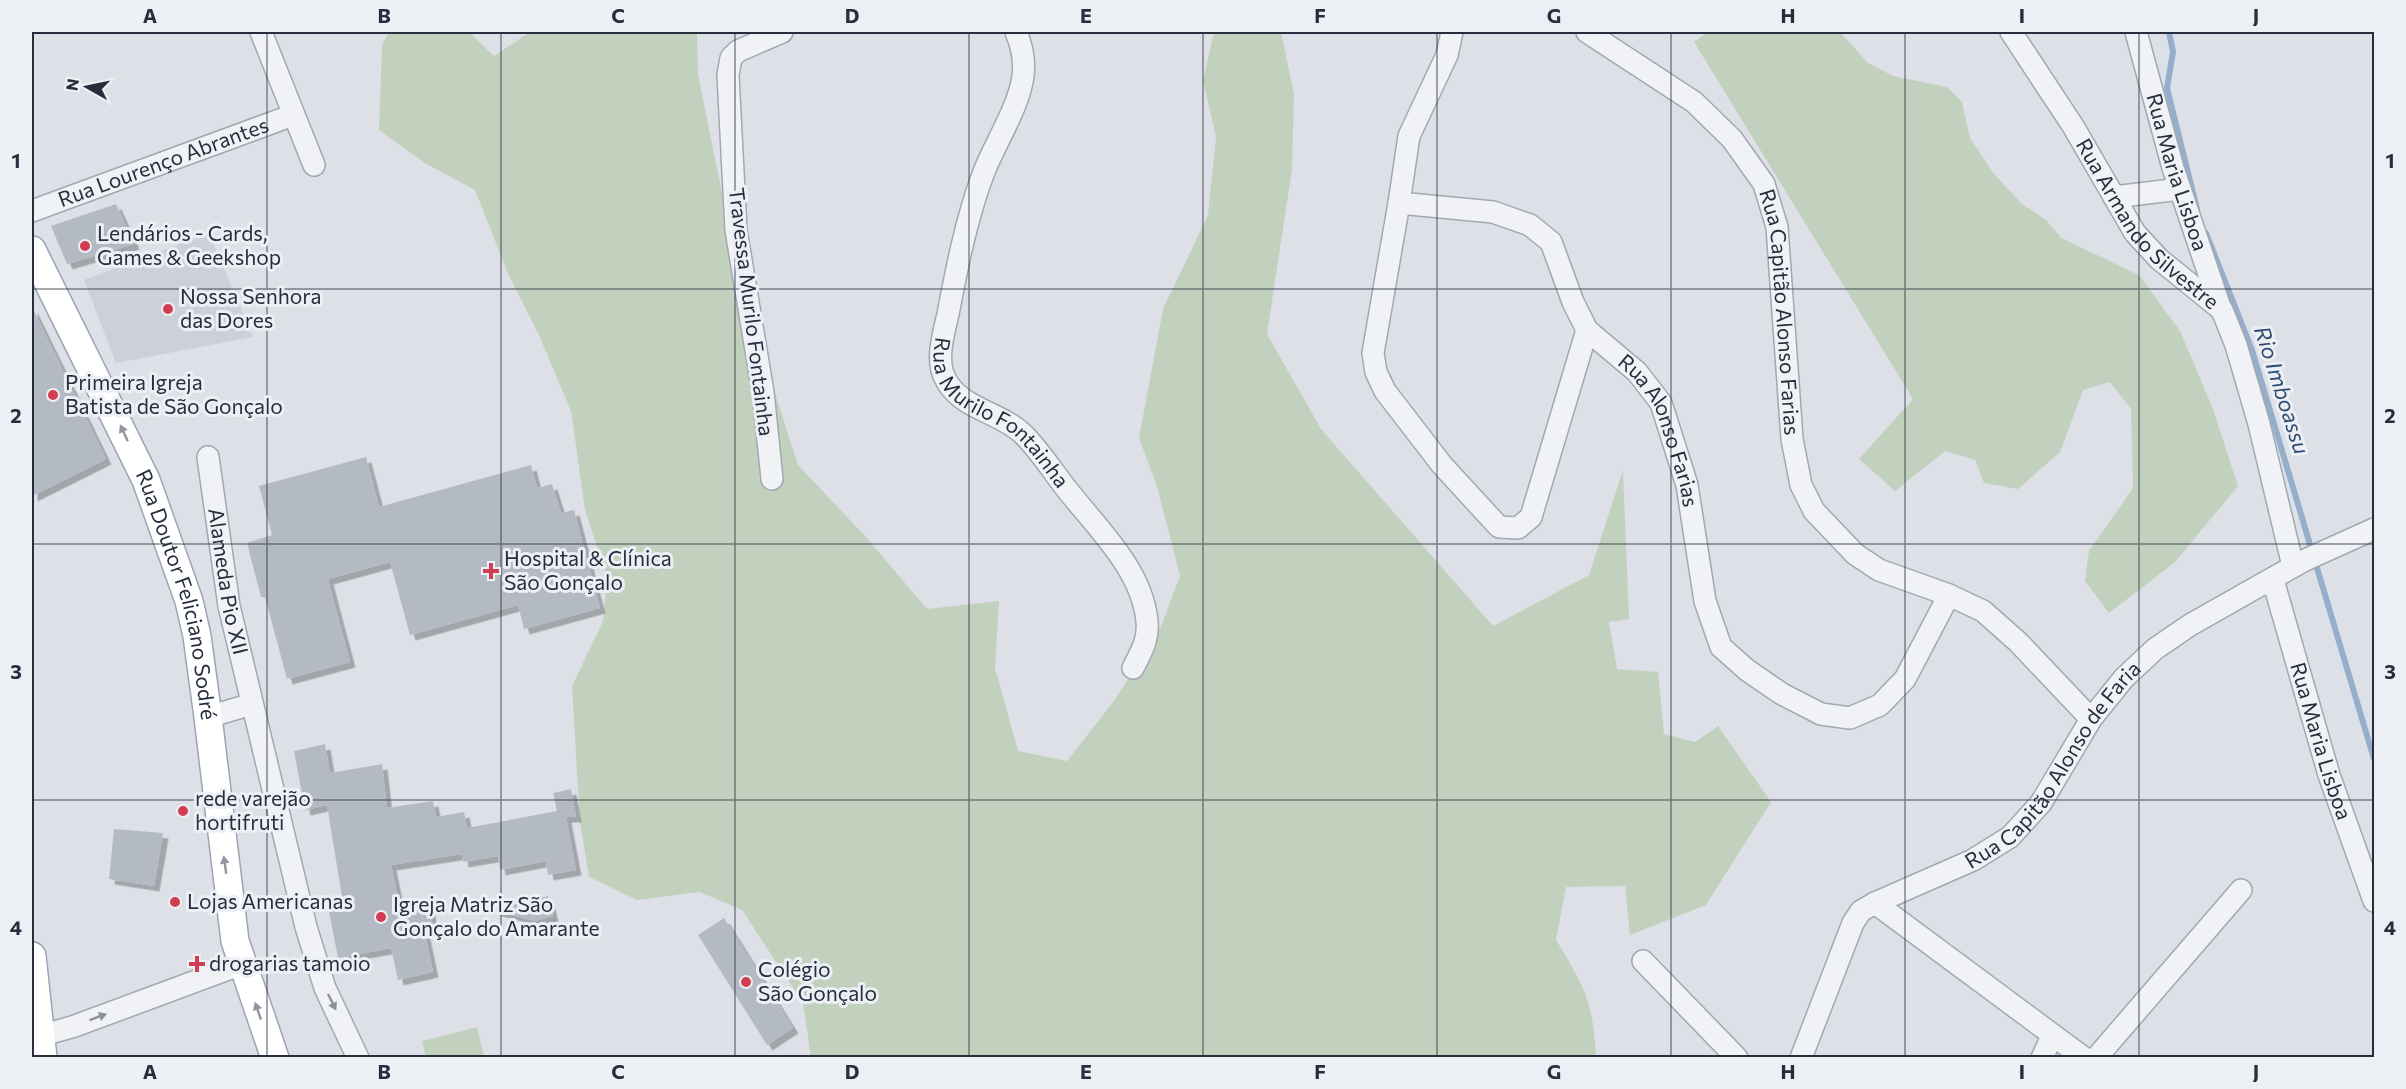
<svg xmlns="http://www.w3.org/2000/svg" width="2406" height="1089" font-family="Commissioner,sans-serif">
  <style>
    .built { fill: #cbd0d9 }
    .green { fill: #c2d1be }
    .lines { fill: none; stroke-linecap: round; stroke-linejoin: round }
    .stream { stroke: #96aec9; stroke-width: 6 }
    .building { fill: #b4bac4; filter: url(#shadow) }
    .minor-casing { stroke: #a2a8b1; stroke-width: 24 }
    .major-casing { stroke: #9ca5b3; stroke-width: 30 }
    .minor { stroke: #f0f2f6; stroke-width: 21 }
    .major { stroke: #fff; stroke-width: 27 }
    .oneway { fill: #92969e }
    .oneway2 { fill: #8b909a }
    .grid { fill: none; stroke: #262e3e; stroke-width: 1.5; stroke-opacity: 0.55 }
    .poi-dot { fill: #d23d51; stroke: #ecf0f5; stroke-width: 2 }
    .labels { text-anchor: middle; stroke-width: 6; stroke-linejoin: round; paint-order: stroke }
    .street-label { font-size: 21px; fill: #262e3e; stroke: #ecf0f5 }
    .poi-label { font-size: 21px; fill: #262e3e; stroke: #ecf0f5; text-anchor: start }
    .water-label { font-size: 22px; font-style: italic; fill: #2f4d73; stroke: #ecf0f5 }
    .neatline { fill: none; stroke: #262e3e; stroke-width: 2 }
    .grid-label { font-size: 20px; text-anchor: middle; font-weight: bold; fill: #262e3e }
  </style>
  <defs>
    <filter id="shadow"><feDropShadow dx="5.5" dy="5.5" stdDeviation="0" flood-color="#0004"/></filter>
  </defs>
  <rect width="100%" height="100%" fill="#dde1e7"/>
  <!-- built -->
  <path class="built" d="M209,233l44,104 -137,26 -32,-83z"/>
  <!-- green -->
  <g class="green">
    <path d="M389,32h80l25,24 36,-24h167l1,42 43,213 57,178 68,72 61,72 72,-8 -4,67 23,83 49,10 47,-60 46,-72 20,-53 -23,-90 -18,-48 24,-129 45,-94 8,-78 -13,-56 11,-49h67l13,62 -2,75 -25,165 54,95 172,197 96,-51 34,-105 6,149 -20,3 8,47 41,3 6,62 31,8 23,-16 53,76 -65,103 -76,30 -5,-49 -59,1 -10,53c29,47 37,62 40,117h-785l-8,-54 -61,-93 -42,-18 -63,8 -48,-23 -9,-55 -8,-136 31,-65 4,-43 -22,-68 -14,-99 -33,-78 -29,-57 -34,-86 -50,-27 -46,-33 3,-85z"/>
    <path d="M1708,32h132l28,31 25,13 54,11 15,15 8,36 24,36 28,30 24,16 15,18 78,37 41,56 33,78 25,77 -64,77 -65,50 -24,-32 4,-30 44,-63 -2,-79 -21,-27 -27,8 -23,62 -42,37 -34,-6 -9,-23 -30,-9 -50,40 -36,-32 54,-60 -219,-357z"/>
    <path d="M477,1027l7,30h-58l-4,-16z"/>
  </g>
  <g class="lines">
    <!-- stream -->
    <g class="stream">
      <path d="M2169,32l4,20 -6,36 30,121"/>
      <path d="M2206,233l46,117 122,409"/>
    </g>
  </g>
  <!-- building -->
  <g class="building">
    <path d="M116,204l18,40 -67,20 -16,-38z"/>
    <path d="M32,307l74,152 -74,37z"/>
    <path d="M366,457l13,50 152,-42 6,23 15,-4 9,29 13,-3 26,98 -76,21 -6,-24 -108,30 -20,-73 -62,17 22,83 -63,17 -22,-82h-4l-14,-54 25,-8 -13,-49z"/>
    <path d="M325,744l5,29 52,-9 5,44 46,-7 3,16 28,-5 3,16 90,-17 -4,-18 18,-4 5,28h-10l10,53 -28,5 -2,-14 -46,9 -2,-14 -35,6 -1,-8 -71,11 8,39 29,-5 5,29 -9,1 9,43 -35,8 -7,-32 -53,10 -10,-52 15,-3 -16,-98 -22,5 -11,-59z"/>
    <path d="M114,829l49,4 -9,53 -45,-7z"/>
    <path d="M548,896l5,20 -18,5 -42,-11z"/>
    <path d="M724,918l69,110 -26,17 -69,-110z"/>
  </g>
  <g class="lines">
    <defs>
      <g id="minor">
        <path d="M261,32l53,133"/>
        <path id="s1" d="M1016,32c6,14 9,28 7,44 -4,32 -30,70 -41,101 -16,44 -25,90 -34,137 -4,18 -12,44 -4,62 14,33 55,35 79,58 16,16 29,36 42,53 31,40 77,82 82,134 2,19 -6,31 -14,47"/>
        <path d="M1452,32l-5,23 -38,81 -10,67 94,9 37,13 21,17 22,60 14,28"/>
        <path id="s2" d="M1587,32l107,70 38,37 32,45 13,43 15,212 9,46 13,26 41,43 24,16 70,25"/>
        <path id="s3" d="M2011,32l62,94 62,107 24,26 63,51 14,35 23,79 34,142"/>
        <path id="s4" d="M2136,32l37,136 48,142"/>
        <path d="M2114,197l66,-8"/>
        <path id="s5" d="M1399,203l-26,150 3,19 9,19 57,74 57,62 19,1 13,-11 56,-187 50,42 24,31 26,82 18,116 16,46 26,23 35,24 39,20 29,4 30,-13 25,-26 44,-84 34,16 35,31 73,77"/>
        <path id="s6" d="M32,211l261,-96"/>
        <path id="s7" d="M208,457l21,149 77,321 19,61 33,70"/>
        <path d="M772,479l-9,-87 -27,-162 -8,-155 3,-17 7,-7 44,-19"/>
        <path id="s8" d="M2273,580l56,195 45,126"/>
        <path d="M208,717l44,-13"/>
        <path d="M1875,903l209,155"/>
        <path d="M1643,961l94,97"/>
        <path d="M32,1038l40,-11 170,-63"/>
        <path id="s9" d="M1801,1058l52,-135 8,-12 14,-8 98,-43 37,-23 31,-34 50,-84 33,-41 31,-29 35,-24 113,-64 71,-32"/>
        <path d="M2042,1058l10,-22"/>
        <path d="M2096,1058l145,-168"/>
      </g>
      <g id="major">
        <path id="s10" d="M32,250l114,230 43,121 8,35 11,81 27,224 40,117"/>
        <path d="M32,956l11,102"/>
      </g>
    </defs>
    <!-- minor casing -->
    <use href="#minor" class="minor-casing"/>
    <!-- major casing -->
    <use href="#major" class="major-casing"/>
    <!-- minor -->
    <use href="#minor" class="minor"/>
    <!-- major -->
    <use href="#major" class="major"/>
  </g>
  <!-- one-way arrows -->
  <defs><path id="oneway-solid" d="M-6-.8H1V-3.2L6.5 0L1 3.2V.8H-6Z" transform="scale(1.5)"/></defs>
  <g class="oneway">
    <use href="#oneway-solid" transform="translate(124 433) rotate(-115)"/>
    <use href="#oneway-solid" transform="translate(225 865) rotate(-98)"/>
    <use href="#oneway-solid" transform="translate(258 1011) rotate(-109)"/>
  </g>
  <g class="oneway2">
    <use href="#oneway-solid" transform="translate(332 1002) rotate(64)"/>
    <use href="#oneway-solid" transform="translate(98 1017) rotate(-20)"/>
  </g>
  <!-- grid -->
  <path class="grid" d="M267,32v1026M501,32v1026M735,32v1026M969,32v1026M1203,32v1026M1437,32v1026M1671,32v1026M1905,32v1026M2139,32v1026M32,289h2342M32,544h2342M32,800h2342"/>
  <!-- markers -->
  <g class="poi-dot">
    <circle cx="85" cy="246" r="6"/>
    <circle cx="168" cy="309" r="6"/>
    <circle cx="53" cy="395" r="6"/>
    <path d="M488 562h6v6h6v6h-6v6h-6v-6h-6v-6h6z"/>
    <circle cx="183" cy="811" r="6"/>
    <circle cx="175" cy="902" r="6"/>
    <circle cx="381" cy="917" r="6"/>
    <path d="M194 955h6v6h6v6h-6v6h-6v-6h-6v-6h6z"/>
    <circle cx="746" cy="982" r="6"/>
  </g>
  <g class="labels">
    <!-- street labels -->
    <g class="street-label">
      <text dy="7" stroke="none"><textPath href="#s6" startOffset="140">Rua Lourenço Abrantes</textPath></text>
      <text dy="7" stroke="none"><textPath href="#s4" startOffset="146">Rua Maria Lisboa</textPath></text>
      <text dy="7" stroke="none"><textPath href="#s3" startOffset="237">Rua Armando Silvestre</textPath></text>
      <text transform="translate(751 312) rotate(83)" y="7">Travessa Murilo Fontainha</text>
      <text dy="7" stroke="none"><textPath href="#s2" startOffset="366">Rua Capitão Alonso Farias</textPath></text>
      <text dy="7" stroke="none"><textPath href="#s1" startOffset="422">Rua Murilo Fontainha</textPath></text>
      <text dy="7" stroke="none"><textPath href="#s5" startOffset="730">Rua Alonso Farias</textPath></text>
      <text dy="7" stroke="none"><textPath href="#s7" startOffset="126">Alameda Pio XII</textPath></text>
      <text dy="7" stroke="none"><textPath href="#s10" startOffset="376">Rua Doutor Feliciano Sodré</textPath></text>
      <text dy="7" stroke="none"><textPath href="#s8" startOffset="168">Rua Maria Lisboa</textPath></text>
      <text dy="7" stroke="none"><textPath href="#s9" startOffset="408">Rua Capitão Alonso de Faria</textPath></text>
    </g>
    <!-- poi labels -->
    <g class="poi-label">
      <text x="97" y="241">Lendários - Cards,<tspan x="97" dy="24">Games &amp; Geekshop</tspan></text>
      <text x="180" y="304">Nossa Senhora<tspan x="180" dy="24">das Dores</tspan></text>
      <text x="65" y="390">Primeira Igreja<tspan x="65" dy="24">Batista de São Gonçalo</tspan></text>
      <text x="504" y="566">Hospital &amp; Clínica<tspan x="504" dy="24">São Gonçalo</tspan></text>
      <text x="195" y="806">rede varejão<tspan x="195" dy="24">hortifruti</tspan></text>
      <text x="187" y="909">Lojas Americanas</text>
      <text x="393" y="912">Igreja Matriz São<tspan x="393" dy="24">Gonçalo do Amarante</tspan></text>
      <text x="209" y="971">drogarias tamoio</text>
      <text x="758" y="977">Colégio<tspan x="758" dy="24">São Gonçalo</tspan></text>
    </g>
    <!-- water labels -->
    <g class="water-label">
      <text transform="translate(2282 390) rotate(72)" y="8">Rio Imboassu</text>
    </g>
  </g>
  <!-- border -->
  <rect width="2406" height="1089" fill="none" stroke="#ecf0f5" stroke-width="66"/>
  <!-- north arrow -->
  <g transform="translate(87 87) rotate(279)" stroke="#ecf0f5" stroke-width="4.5" paint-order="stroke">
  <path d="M0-4.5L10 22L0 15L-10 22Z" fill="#262e3e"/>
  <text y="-9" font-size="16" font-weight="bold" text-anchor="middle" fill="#262e3e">N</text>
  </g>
  <rect x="33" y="33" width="2340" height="1023" class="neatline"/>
  <g class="grid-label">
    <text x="150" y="23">A</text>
    <text x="384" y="23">B</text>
    <text x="618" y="23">C</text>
    <text x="852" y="23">D</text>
    <text x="1086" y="23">E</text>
    <text x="1320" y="23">F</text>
    <text x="1554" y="23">G</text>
    <text x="1788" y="23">H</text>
    <text x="2022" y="23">I</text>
    <text x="2256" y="23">J</text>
    <text x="16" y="168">1</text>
    <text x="2390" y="168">1</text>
    <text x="16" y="423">2</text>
    <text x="2390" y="423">2</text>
    <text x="16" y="679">3</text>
    <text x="2390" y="679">3</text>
    <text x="16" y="935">4</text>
    <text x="2390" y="935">4</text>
    <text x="150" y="1079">A</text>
    <text x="384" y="1079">B</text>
    <text x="618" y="1079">C</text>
    <text x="852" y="1079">D</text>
    <text x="1086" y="1079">E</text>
    <text x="1320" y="1079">F</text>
    <text x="1554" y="1079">G</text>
    <text x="1788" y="1079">H</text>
    <text x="2022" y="1079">I</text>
    <text x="2256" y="1079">J</text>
  </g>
</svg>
